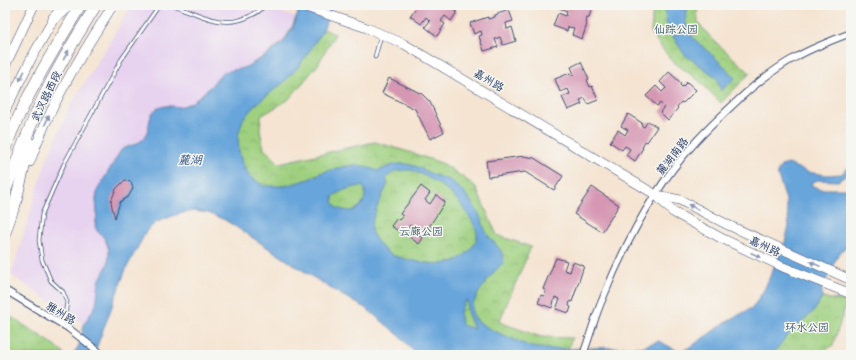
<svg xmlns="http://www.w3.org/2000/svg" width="856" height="360" font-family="'Balsamiq Sans','LXGW WenKai TC',sans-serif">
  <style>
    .built { fill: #e7d2ef }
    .park { fill: url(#park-crowns); stroke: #5d806e }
    .water { fill: #68a5da; stroke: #426a9c; fill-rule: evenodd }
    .building { fill: #d697b3 }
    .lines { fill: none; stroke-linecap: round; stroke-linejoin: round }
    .lane-casing { stroke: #3c4a6f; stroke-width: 4.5 }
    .street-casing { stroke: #3c4a6f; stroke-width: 8 }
    .secondary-casing { stroke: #3c4a6f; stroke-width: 10 }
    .highway-casing { stroke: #3c4a6f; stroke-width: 12 }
    .lane { stroke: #fff; stroke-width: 3 }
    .street { stroke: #fff; stroke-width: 6 }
    .secondary { stroke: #fff; stroke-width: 9 }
    .highway { stroke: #fff; stroke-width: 11 }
    .oneway { fill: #8d97ae }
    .labels { text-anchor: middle; stroke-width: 3; stroke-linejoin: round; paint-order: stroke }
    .park-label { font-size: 11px; fill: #3c5766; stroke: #f6f6f2 }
    .street-label { font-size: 11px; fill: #1b2f5e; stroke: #f6f6f2 }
    .water-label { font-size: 12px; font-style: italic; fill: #365889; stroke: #f6f6f2 }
  </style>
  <defs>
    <pattern id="park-crowns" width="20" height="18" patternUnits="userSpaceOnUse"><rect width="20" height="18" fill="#9fd07f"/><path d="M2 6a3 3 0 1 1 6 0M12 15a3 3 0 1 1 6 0" fill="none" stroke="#88b370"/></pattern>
  </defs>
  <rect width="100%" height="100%" fill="#f6f6f2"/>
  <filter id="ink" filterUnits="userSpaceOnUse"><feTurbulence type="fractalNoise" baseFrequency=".025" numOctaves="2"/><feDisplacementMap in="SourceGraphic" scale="8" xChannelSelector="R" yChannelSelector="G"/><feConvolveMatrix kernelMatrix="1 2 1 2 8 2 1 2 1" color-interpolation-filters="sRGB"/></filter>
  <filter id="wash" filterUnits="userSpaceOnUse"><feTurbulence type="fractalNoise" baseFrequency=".012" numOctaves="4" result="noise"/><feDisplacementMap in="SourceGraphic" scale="16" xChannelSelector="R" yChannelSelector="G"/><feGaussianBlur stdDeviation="0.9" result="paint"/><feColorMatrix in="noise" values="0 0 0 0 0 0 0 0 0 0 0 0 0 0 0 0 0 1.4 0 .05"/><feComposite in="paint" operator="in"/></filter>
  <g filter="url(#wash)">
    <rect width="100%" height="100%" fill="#f5e4d1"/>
    <!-- built -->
    <path class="built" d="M132,5h122l42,12 -3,8 -9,16 -17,14 -23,13 -22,5 -11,13 -18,16 -12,5 -14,-1 -15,8 -5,19 -3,6 -8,5 -9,2 -6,4 -25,49 1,15 -2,12 2,5 8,8 4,11 -1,14 -9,17 -3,24 -12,19 -73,-49 34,-111 24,-56z"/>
    <!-- park -->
    <g class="park">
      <path d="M653,5h44l1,17 13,16 39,35 -29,30 -24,-24 -26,-19 -20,-26z"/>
      <path d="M296,17l39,17 -18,32 -29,34 -27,16 -1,15 4,18 15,14 96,-21 34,10 35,12 31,22 22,49 34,12 -32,75 42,15 31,1 -6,17h-95l-327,-216 3,-6 5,-19 5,-6 10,-2 14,1 12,-5 18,-16 11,-13 22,-5 23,-13 17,-14 9,-16z"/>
      <path d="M822,298l25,3 -14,44 -14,10h-59z"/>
      <path d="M5,313l48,31 12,11h-60z"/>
    </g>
    <!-- water -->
    <g class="water">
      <path d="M299,5h34l-10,25 -23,35 -16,17 -29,23 -12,14 -5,17 1,15 3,12 8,14 14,9h21l24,-7 11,-6 17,-5 18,-3 12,2 11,4c24,-11 31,-9 54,3 5,3 12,3 17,6 14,8 26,26 33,40 1,4 2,8 4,12 6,11 18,17 18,30l-11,11 -14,19 -7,14v7l6,9 14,8 39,17 16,2 94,-2 18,-6 19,10 11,-3 34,-24 30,-17 11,-17 21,-48 4,-16 -3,-26 -9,-27 4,-7 8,-2 18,8 20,3 14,-1 10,-9v7l-13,9 -21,-1 -7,4 9,5h32v55l-7,4 -7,9 -15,31v10l-8,13 -28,26 -14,18h-355l-17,-19 -33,-27 -34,-19 -108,-70 -17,-7 -15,-2 -15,3 -21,8 -10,8 -21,39 -32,85 -1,1h-20l6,-10 5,-21 12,-19 3,-24 9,-17 1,-14 -4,-11 -8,-8 -2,-5 2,-12 -1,-15 2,-10 23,-39c8,-5 18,-5 24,-13 6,-9 2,-24 13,-29 9,-4 17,0 25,-2 11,-3 21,-13 29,-21 3,-4 6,-9 10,-12 6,-3 15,-3 21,-5 12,-4 32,-17 41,-27 8,-9 14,-24 15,-36zM411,170c22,8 43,22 55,42 4,6 10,14 11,22 0,6 -3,11 -7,16 -5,5 -11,10 -18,12 -14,5 -49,-2 -62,-8 -6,-3 -18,-18 -19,-24 0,-13 11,-34 17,-46l-2,-6 9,-7zM363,186c6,9 -1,24 -13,25 -2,0 -4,-1 -6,-1 -8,-1 -11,-5 -11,-13 7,-7 20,-10 30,-11zM467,299v13l7,17 -12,-4c-4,-10 -2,-18 5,-26z"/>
      <path d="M664,5h24l-3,16 7,16 29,26 14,15 -14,13 -4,-13 -33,-24 -17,-27z"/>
    </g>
    <g id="blocks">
      <!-- building -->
      <g class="building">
        <path d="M418,5h30l9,7 -6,9 -6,-5 -4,5 4,3 -8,12 -12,-9 5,-6 -4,-4 -5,7 -11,-8z"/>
        <path d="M560,5h33l-4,12h-2l-2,6 2,1 -5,15 -10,-4 2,-7 -6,-1 -1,4 -14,-5 5,-13 8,3 1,-5 -8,-3z"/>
        <path d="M509,10l4,11 -7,2 1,6 5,-2 4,14 -13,4 -3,-8 -5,2 3,8 -14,4 -5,-15 3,-1 -1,-4 -7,3 -4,-11 18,-6v2l7,-2v-2z"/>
        <path d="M581,62l8,17 -2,1 3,7 2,-1 6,14 -10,4 -3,-6 -5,2 2,4 -14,6 -6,-13 8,-3 -2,-5 -8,3 -5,-13 15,-6 1,2 3,-1 -3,-7z"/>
        <path d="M669,72l12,11 -1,2 2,2 5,-5 9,8 -13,13 -2,-1 -4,5 1,1 -10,12 -8,-8 4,-5 -4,-4 -3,3 -11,-10 10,-10 6,6 4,-4 -6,-6z"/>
        <path d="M389,78l33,16 8,8 14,30 -14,7 -15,-30 -33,-16z"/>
        <path d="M628,114l14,9 -1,2 3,2 4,-6 9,6 -10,15 -2,-1 -3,6 1,1 -8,13 -9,-6 4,-6 -5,-3 -3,4 -12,-8 8,-12 7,5 3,-5 -7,-4z"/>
        <path d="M524,156l10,2 29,18 -9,14 -29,-18 -37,5 -2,-16z"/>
        <path d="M125,180l6,2 2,6 -4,8 -9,6 -5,16 -3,-11 -1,-6 5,-12z"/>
        <path d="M421,186l9,7 -5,7 5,4 6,-9 9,7 -20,31 -2,-1 -3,4 3,2 -4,6 -11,-8 6,-9 -4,-2 -7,9 -12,-8 6,-8 2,2 4,-4 -3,-2z"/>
        <path d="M592,187l27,18 -17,27 -28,-18z"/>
        <path d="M556,258l11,3 -3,9 6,2 3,-10 11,4 -12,36 -2,-1 -1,5 2,1 -2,6 -13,-4 4,-10 -5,-2 -3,11 -14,-5 3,-8 3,1 2,-5 -3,-2z"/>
      </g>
    </g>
  </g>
  <g filter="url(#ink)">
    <use href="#blocks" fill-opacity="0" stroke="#3c4a6f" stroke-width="1"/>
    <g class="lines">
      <defs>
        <g id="lane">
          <path d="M173,5c26,9 50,25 77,11 6,-3 11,-5 14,-11"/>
          <path d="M375,57l6,-22"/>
          <path d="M60,323l5,-8 2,-13 -4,-10 -12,-11 -9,-21 -3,-20 3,-26 22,-50 57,-104 37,-53 5,-2"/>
        </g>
        <g id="street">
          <path d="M5,290l63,38 35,27"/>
          <path d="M583,355c7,-19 12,-39 20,-57 22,-54 50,-109 89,-152 13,-15 28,-29 43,-43 19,-18 40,-35 63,-47 16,-9 35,-16 53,-23"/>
        </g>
        <g id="secondary">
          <path d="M300,5l67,23 37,16 252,151"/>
          <path d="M5,66l29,-61"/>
          <path d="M5,111l27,-54 25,-44"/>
          <path d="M30,162c19,-56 51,-107 83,-157"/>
          <path d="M5,236l11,-33"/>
          <path d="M851,280l-123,-55 -48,-25 -24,-5 17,17 48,26 62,29 68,27"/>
        </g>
        <g id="highway">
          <path d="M54,18l15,-13"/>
          <path d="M5,149c19,-51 48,-98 76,-144"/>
          <path d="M5,192c12,-32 24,-65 39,-96 15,-32 34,-61 52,-91"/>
          <path d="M14,208l16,-65"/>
        </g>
      </defs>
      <!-- lane casing -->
      <use href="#lane" class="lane-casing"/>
      <!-- street casing -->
      <use href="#street" class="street-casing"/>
      <!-- secondary casing -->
      <use href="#secondary" class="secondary-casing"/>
      <!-- highway casing -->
      <use href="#highway" class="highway-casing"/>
      <!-- lane -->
      <use href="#lane" class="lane"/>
      <!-- street -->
      <use href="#street" class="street"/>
      <!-- secondary -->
      <use href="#secondary" class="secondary"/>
      <!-- highway -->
      <use href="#highway" class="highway"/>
    </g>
    <!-- one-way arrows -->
    <defs><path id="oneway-solid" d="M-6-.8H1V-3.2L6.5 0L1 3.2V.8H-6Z"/></defs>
    <g class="oneway">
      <use href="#oneway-solid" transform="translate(66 55) rotate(-61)"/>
      <use href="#oneway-solid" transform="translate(22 76) rotate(117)"/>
      <use href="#oneway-solid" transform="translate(47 120) rotate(-67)"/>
      <use href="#oneway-solid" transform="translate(693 207) rotate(-153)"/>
      <use href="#oneway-solid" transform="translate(756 255) rotate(25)"/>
      <use href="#oneway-solid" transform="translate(815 264) rotate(-156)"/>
    </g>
  </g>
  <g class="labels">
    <!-- park labels -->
    <g class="park-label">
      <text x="676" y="33">仙踪公园</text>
      <text x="421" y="235">云廊公园</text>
      <text x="807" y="331">环水公园</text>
    </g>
    <!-- street labels -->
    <g class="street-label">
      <text transform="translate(489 80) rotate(31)" y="4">嘉州路</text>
      <text transform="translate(46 96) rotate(-64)" y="4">武汉路西段</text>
      <text transform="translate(672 156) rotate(-52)" y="4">麓湖南路</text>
      <text transform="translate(765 246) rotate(25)" y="4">嘉州路</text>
      <text transform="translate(61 313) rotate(32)" y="4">雅州路</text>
    </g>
    <!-- water labels -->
    <g class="water-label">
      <text x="190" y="164">麓湖</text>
    </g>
  </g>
  <!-- margin -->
  <rect width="856" height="360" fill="none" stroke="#f6f6f2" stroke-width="20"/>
</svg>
